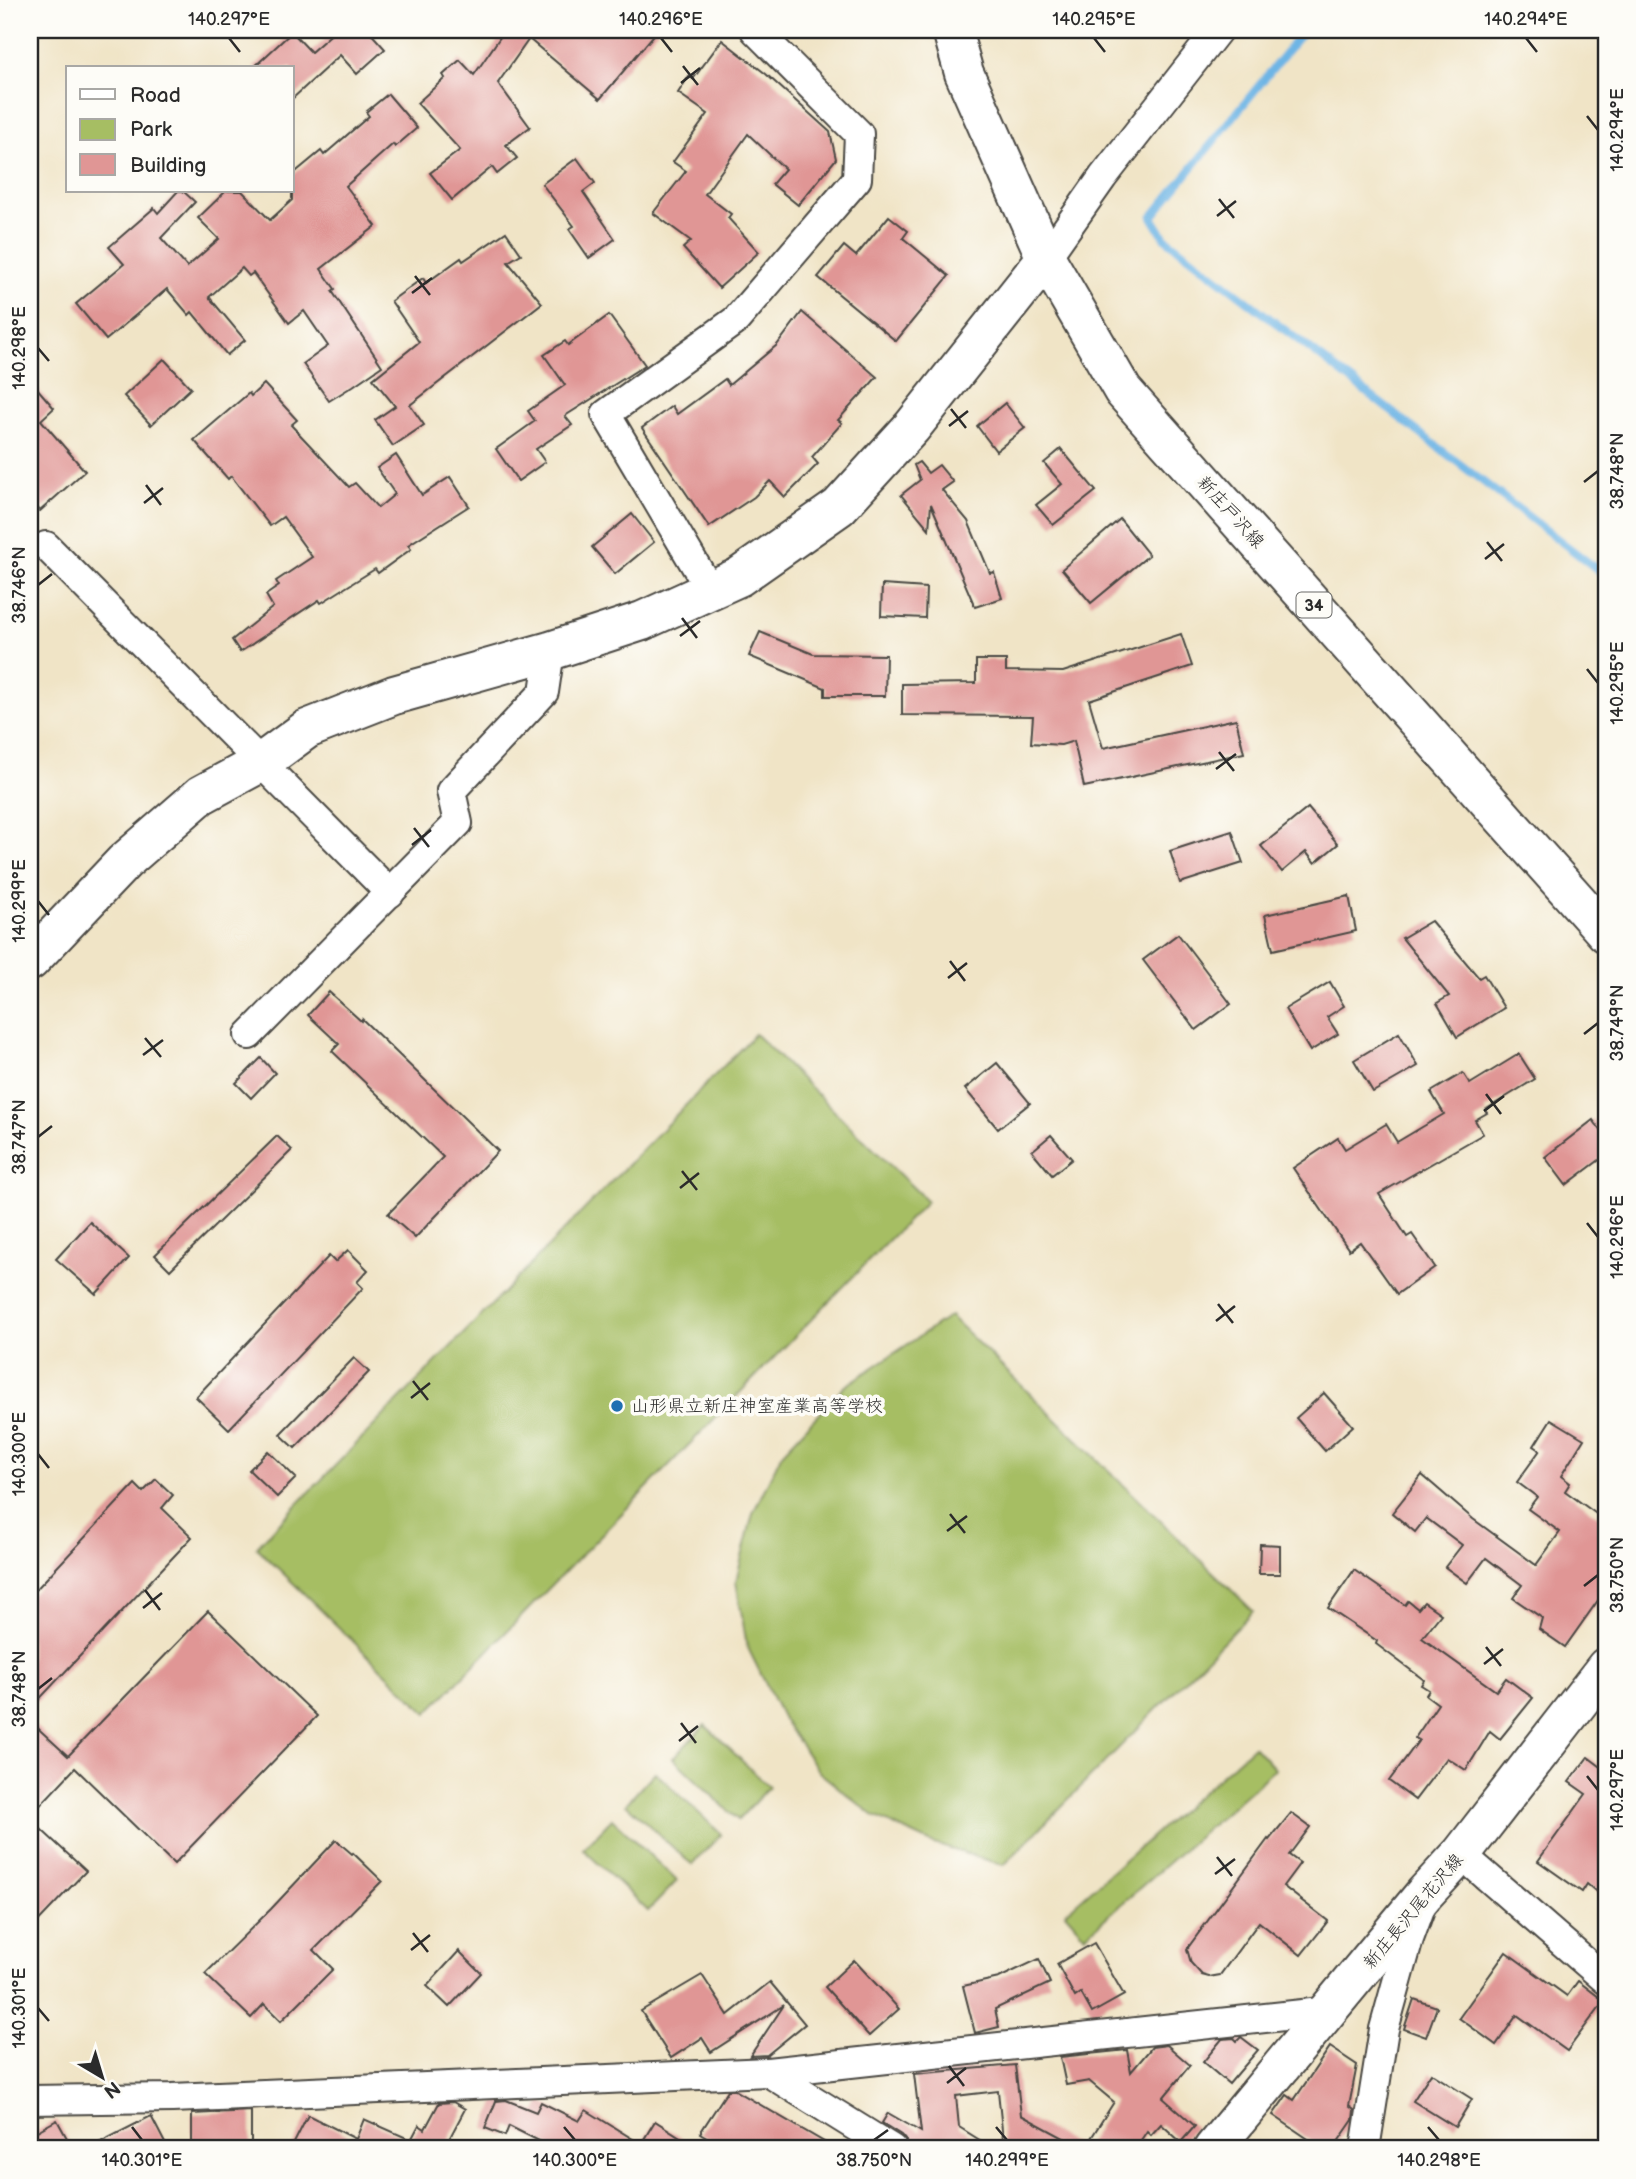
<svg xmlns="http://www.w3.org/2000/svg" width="1636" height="2179" font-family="'Balsamiq Sans','Klee One',sans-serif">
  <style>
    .green { fill: #a6be63; stroke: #687447; stroke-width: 2 }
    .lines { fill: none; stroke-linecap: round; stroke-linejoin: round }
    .stream { stroke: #6eb5e5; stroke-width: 8 }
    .building { fill: #e09695 }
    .street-casing { stroke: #494742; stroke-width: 32 }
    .secondary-casing { stroke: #494742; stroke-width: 42 }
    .primary-casing { stroke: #494742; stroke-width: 42 }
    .street { stroke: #fff; stroke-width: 28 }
    .secondary { stroke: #fff; stroke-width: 38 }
    .primary { stroke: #fff; stroke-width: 38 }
    .ticks { fill: none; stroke: #2b2b2b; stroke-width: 2.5 }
    .poi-dot { fill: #1f6fb2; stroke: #fdfcf7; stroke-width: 2.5 }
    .labels { text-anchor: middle; stroke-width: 7; stroke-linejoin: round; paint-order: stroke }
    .shield { fill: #fdfcf7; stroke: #6a6a68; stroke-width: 2 }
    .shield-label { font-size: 16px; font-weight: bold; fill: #2b2b2b }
    .street-label { font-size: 18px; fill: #2b2b2b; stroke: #fdfcf7 }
    .poi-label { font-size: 18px; fill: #2b2b2b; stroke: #fdfcf7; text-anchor: start }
    .neatline { fill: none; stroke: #2b2b2b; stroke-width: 2.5 }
    .ticks-label { font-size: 18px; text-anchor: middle; fill: #2b2b2b }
  </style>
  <rect width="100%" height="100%" fill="#fdfcf7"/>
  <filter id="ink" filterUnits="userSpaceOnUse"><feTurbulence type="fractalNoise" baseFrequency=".0143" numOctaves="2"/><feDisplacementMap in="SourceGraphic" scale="14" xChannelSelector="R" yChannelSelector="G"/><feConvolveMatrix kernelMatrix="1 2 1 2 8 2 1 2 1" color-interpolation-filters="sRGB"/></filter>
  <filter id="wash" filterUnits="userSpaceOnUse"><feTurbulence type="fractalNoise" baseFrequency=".00686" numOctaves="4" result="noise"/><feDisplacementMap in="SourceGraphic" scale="28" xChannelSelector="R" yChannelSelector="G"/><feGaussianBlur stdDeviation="1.57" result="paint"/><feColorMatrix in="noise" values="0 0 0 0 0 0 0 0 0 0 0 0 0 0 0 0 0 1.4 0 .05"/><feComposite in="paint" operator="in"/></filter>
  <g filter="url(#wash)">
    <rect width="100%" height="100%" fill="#f0e4c6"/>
    <!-- green -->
    <g class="green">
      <path d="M755,1034l172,167 -500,512 -171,-166z"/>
      <path d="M950,1316l303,295 -249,254 -70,-21 -60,-28 -55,-44 -36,-53 -36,-73 -11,-65 17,-68 29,-60 62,-66z"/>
      <path d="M705,1725l64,62 -31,33 -65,-62z"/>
      <path d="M1254,1746l21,23 -190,167 -20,-23z"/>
      <path d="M655,1772l66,62 -29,31 -66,-61z"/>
      <path d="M612,1819l65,62 -29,30 -65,-62z"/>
    </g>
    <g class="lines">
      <!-- stream -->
      <path class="stream" d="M1304,30l-152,187 13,21 441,338"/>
    </g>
    <g id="blocks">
      <!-- building -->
      <g class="building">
        <path d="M336,30h32l17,19 -28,25 -17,-19 -48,44v-31h-39l39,-36 19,20z"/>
        <path d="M505,30h153l-58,69 -71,-60 -31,44 32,44 -24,18 11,13 -20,16 -5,-7 -40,33 -22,-27 30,-23 -43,-47 28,-25 -2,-3 17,-15 14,15z"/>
        <path d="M722,40l44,34 64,58 6,27 -38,46 -26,-21 13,-15 -37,-35 -43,60 26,20 -3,4 31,34 -40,36 -36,-40 8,-7 -38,-28 33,-42 -13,-9 35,-48 -30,-21 11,-17 4,3z"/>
        <path d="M388,94l29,34 -22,19 -2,-3 -47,42 30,40 -55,43 14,20 -3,2 50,75 -29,20 -24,15 -26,-37 25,-18 -24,-35 -15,12 -36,-50 -4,3 -7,-8 -33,29 36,43 -18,15 -35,-43 -3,3 -22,-26 -61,51 -30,-36 48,-40 -15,-17 45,-39 4,5 20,-22h5l12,11 -34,36 26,29 32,-28 -21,-21 28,-27h16l28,29 22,-20v-25l29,-24 3,4 45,-39 -3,-4z"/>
        <path d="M577,158l18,25 -12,9 32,47 -26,19 -20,-29 5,-3 -32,-42z"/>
        <path d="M889,216l19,15 -5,7 46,38 -53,65 -78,-64 26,-31 12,10z"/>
        <path d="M506,232l15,22 -13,8 34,41 -132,102 14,20 -31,21 -18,-26 20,-14 -22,-27 46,-37 -28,-41 32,-23 3,5 35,-25 2,3z"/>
        <path d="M802,312l75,65 -39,43 4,3 -30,34 6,7 -33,33 -15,-16 -16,16 -45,30 -67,-99 30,-22 5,8 48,-35 4,6 48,-40z"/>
        <path d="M609,315l36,50 -80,51 7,9 -36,24 9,13 -27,19 -22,-32 39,-28 -7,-10 37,-26 -21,-30 21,-14 3,4z"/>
        <path d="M164,359l27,29 -40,37 -27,-29z"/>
        <path d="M30,380l24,28 -13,12 44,51 -45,40 -10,-12z"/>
        <path d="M264,384l33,36 -6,5 58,62 6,-4 23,25 17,-14 -18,-26 19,-13 26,40 28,-18 19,29 -61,39 3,4 -33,24 -3,-4 -54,34 -2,-3 -79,52 -8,-12 41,-33 -7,-12 13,-9 -3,-5 36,-24 -29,-40 -13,9 -39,-50 -3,3 -34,-39 55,-47 2,3z"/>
        <path d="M1005,403l20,25 -29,23 -19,-25z"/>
        <path d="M1061,449l35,42 -43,34 -17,-20 26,-21 -18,-21z"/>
        <path d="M919,462l9,11 11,-8 14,17 -11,8 26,31 22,52 4,-1 8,26 -27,9 -44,-103 -2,25 -28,-34 19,-15 -6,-15z"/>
        <path d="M632,514l22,28 -39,32 -23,-27z"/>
        <path d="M1120,519l29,36 -58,48 -29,-34z"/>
        <path d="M882,585l44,3 -1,30 -44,-2z"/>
        <path d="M760,632l53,22 73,1 -1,41h-60v-8l-76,-32z"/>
        <path d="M1181,634l11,32 -103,34 14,48 133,-29 8,34 -160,34 -10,-46 -13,4 -30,-2 2,-27 -131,-1v-31l74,-1v-23h30v11l57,1z"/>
        <path d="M1308,808l30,36 -23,19 -9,-11 -24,20 -21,-26z"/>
        <path d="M1232,831l11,32 -63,20 -10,-32z"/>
        <path d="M1349,896l7,35 -83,19 -8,-35z"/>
        <path d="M1431,921l48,57 5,-3 20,33 -47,29 -20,-34 12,-7 -47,-58z"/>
        <path d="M1178,934l53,70 -35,26 -53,-70z"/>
        <path d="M1330,982l14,24 -17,11 11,17 -28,17 -25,-42z"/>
        <path d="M329,992l32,29 1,-2 136,132 -83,87 -27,-24 55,-57 -111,-106 7,-7 -31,-29z"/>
        <path d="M1399,1033l19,33 -45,26 -19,-32z"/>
        <path d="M1519,1054l16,25 -50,31 2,3 -12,7 8,14 -104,60 28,43 5,-3 23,33 -38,27 -37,-52 -11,8 -56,-82 45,-30 7,11 41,-25 11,18 47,-28 -13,-22 32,-19 7,11z"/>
        <path d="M261,1058l14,15 -24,25 -15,-15z"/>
        <path d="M997,1063l33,40 -32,26 -33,-40z"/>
        <path d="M1593,1120l13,17v18l-40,30 -21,-28z"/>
        <path d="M1051,1135l21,24 -20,16 -20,-24z"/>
        <path d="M277,1136l15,14 -122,120 -15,-15z"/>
        <path d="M90,1222l39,36 -33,36 -40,-35z"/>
        <path d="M348,1250l20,20 -11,12 6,6 -134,141 -33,-32 133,-141 6,6z"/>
        <path d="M354,1358l15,14 -74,76 -15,-14z"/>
        <path d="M1324,1393l29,33 -28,25 -29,-33z"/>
        <path d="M1551,1419l33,20 -23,37 9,7 -5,8 41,30v68l-41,58 -26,-18 3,-11 -29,-20 9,-13 -36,-27 -19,25 -22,-16 17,-22 -36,-27 -11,14 -23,-19 30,-38 51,44 63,46 24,-33 -32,-23 9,-12 -20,-15 23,-32 -6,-4z"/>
        <path d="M268,1451l28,27 -19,19 -28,-27z"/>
        <path d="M156,1479l17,16 -11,13 30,29 -162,172v-113l105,-112 8,8z"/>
        <path d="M1260,1544l20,1v29h-21z"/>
        <path d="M1354,1570l51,35 3,-4 10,8 6,-7 17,12 -19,24 74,53 10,-13 27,20 -33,41 -10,-8 -24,39 -19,-12 -32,42 -26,-19 30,-41 -4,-2 23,-34 -12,-9 3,-5 -8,-5 3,-5 -48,-36 1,-3 -49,-33z"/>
        <path d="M208,1611l109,105 -143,148 -99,-96 -45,48v-95l38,35z"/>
        <path d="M1588,1757l16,12 2,-3v134l-19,-16 -5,8 -44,-31 48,-67 -17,-12z"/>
        <path d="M1291,1813l19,14 -21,28 11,8 -17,23 45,35 -27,34 -42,-33 -39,53 -11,2 -7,-2 -11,-12 -4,-14 81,-110 1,1z"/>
        <path d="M30,1819l56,52 -56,59z"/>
        <path d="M336,1840l16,14 1,-1 29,28 -68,69 19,19 -52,52 -17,-17 -13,14 -46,-44 66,-65z"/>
        <path d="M1094,1943l30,52 -32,18 -11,-20 -6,4 -18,-33z"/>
        <path d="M459,1951l22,22 -32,34 -22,-21z"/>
        <path d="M1506,1952l61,44 11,-15 26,20 -37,50 -50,-36 -21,30 -37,-27z"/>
        <path d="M1039,1959l11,24 -55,26 4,18 -24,6 -12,-47 36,-8z"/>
        <path d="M854,1960l45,49 -30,27 -44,-49z"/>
        <path d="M702,1975l26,40 42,-33 35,42 -38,31 -17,1 34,-51 -73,47 -9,-14 -31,20 -30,-47z"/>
        <path d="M1414,1999l23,8 -11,30 -22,-8z"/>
        <path d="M1241,2037l17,13 -29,34 -26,-22 19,-23 12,-1 3,3z"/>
        <path d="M1167,2045l23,20 -27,33 32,28 -14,16 -20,-18 -10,11 -4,-4 -12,18h-131l-6,-58 -42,5 3,31 35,22h-85l-2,-7 -6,-7 -19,-12 6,-10 33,19 -7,-58 101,-9 6,50 63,34 30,-47 -25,-21 -23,4 -6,-28 67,-7 4,22 21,-25z"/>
        <path d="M1330,2047l27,18 -8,41 5,4 -1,10 -20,29h-10l-50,-34 14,-20 7,5z"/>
        <path d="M1431,2073l41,26 -17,28 -42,-26z"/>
        <path d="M728,2090h7l101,59h-109l-27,-16z"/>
        <path d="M506,2100l30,12 5,-10 38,19 7,-11 55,34 14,-23 44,28h-144l-46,-23 -4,10 -20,-8 11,-27z"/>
        <path d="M453,2102l12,7 -17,32 16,8h-173l17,-34 48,24 8,-20 47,21 8,-15 6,4 14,-26z"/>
        <path d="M251,2111v38h-59v-35z"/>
        <path d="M151,2116l17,33h-81z"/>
        <path d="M57,2120l16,29h-43v-14z"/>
      </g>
    </g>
  </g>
  <g filter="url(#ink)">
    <use href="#blocks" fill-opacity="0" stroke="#494742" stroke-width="2"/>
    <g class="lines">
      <defs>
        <g id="street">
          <path d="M1046,258l57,-81 115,-147"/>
          <path d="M46,546l344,347"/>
          <path d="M710,590l-104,-176 130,-94 121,-141 2,-45 -104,-104"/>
          <path d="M249,1035l209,-212 -7,-32 93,-99 6,-41"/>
          <path d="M1461,1854l145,126"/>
          <path d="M768,2072l124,77"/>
          <path d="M30,2100l142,-2 596,-26 562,-61"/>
          <path d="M1365,2149l19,-120 25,-90 11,-30"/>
        </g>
        <g id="secondary">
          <path d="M30,961l94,-99 77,-67 61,-33 45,-33 87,-34 156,-44 92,-30 97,-44 100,-70 73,-80 134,-169"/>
          <path d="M1213,2149l212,-256 36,-39 145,-187"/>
        </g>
        <path id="primary" d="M952,30l12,43 82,185 77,133 483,542"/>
      </defs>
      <!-- street casing -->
      <use href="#street" class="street-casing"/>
      <!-- secondary casing -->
      <use href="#secondary" class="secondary-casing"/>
      <!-- primary casing -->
      <use href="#primary" class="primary-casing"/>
      <!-- street -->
      <use href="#street" class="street"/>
      <!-- secondary -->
      <use href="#secondary" class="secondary"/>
      <!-- primary -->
      <use href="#primary" class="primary"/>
    </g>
  </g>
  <!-- ticks -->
  <path class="ticks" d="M229,38l11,14M661,38l11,14M1094,38l11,14M1526,38l11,14M683,66l15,19M681,83l19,-15M1587,116l11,14M1219,199l15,19M1217,216l19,-15M415,276l15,19M412,293l20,-15M38,348l11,13M951,409l15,19M949,426l19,-15M1584,482l14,-11M146,485l15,20M144,503l19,-15M1487,542l15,19M1485,559l19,-15M38,585l14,-11M682,618l15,20M680,636l20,-15M1587,669l11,14M1219,752l15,19M1216,769l20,-15M414,828l15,19M412,845l19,-15M38,901l11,14M950,961l15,20M948,978l19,-15M1584,1034l14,-11M145,1038l16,19M143,1055l20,-15M1486,1094l15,20M1484,1111l20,-15M38,1137l14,-11M682,1171l15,19M680,1188l19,-15M1587,1223l11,14M1218,1304l15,19M1216,1321l19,-15M413,1381l15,19M411,1398l19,-15M38,1454l11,14M950,1514l15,19M947,1531l20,-15M1584,1586l14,-11M145,1590l15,20M143,1608l19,-15M1486,1647l15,19M1484,1664l19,-15M38,1689l14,-11M681,1723l15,20M679,1741l19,-15M1587,1776l11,14M1217,1857l15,19M1215,1874l20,-15M413,1933l15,19M411,1950l19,-15M38,2008l11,13M949,2066l15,20M947,2083l19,-15M132,2127l10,13M564,2127l11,13M996,2127l11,13M1428,2127l11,13M874,2140l14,-10"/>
  <!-- markers -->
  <circle class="poi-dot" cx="617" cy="1406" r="7"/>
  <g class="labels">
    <!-- shield labels -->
    <rect class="shield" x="1296.5" y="592.5" width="35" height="25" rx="5"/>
    <g class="shield-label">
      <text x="1314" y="611">34</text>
    </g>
    <!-- street labels -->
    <g class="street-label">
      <text transform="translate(1231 512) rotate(48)" y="6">新庄戸沢線</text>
      <text transform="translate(1413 1911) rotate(-50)" y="6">新庄長沢尾花沢線</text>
    </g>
    <!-- poi labels -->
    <g class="poi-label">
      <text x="631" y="1412">山形県立新庄神室産業高等学校</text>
    </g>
  </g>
  <!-- margin -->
  <rect width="1636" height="2179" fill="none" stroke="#fdfcf7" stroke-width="77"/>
  <!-- legend -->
  <rect x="66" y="66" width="228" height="126" fill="#fdfcf7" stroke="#a9a8a5" stroke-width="2"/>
  <rect x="80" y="89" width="35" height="10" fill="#ffffff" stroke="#a9a8a5" stroke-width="2"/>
  <text x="130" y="102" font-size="21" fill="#2b2b2b">Road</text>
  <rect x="80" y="119" width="35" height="21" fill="#a6be63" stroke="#a9a8a5" stroke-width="2"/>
  <text x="130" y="136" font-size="21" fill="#2b2b2b">Park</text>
  <rect x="80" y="154" width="35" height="21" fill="#e09695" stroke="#a9a8a5" stroke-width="2"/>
  <text x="130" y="172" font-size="21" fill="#2b2b2b">Building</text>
  <!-- north arrow -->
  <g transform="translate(102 2077) rotate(142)" stroke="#fdfcf7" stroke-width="5" paint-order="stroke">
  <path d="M0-5L12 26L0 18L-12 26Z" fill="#2b2b2b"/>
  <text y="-10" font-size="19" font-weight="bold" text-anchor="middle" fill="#2b2b2b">N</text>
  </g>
  <rect x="38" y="38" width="1560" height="2102" class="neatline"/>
  <g class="ticks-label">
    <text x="229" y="25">140.297°E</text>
    <text x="661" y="25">140.296°E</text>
    <text x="1094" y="25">140.295°E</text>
    <text x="1526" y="25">140.294°E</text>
    <text transform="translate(1617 130) rotate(-90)" y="6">140.294°E</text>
    <text transform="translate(19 348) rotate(-90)" y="6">140.298°E</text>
    <text transform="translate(1617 471) rotate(-90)" y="6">38.748°N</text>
    <text transform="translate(19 585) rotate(-90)" y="6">38.746°N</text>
    <text transform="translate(1617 683) rotate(-90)" y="6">140.295°E</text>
    <text transform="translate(19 901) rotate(-90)" y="6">140.299°E</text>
    <text transform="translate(1617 1023) rotate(-90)" y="6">38.749°N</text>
    <text transform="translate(19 1137) rotate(-90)" y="6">38.747°N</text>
    <text transform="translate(1617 1237) rotate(-90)" y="6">140.296°E</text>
    <text transform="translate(19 1454) rotate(-90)" y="6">140.300°E</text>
    <text transform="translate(1617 1575) rotate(-90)" y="6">38.750°N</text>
    <text transform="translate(19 1689) rotate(-90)" y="6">38.748°N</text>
    <text transform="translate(1617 1790) rotate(-90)" y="6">140.297°E</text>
    <text transform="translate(19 2008) rotate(-90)" y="6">140.301°E</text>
    <text x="142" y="2166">140.301°E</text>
    <text x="575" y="2166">140.300°E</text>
    <text x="874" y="2166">38.750°N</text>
    <text x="1007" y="2166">140.299°E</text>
    <text x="1439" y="2166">140.298°E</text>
  </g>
</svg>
